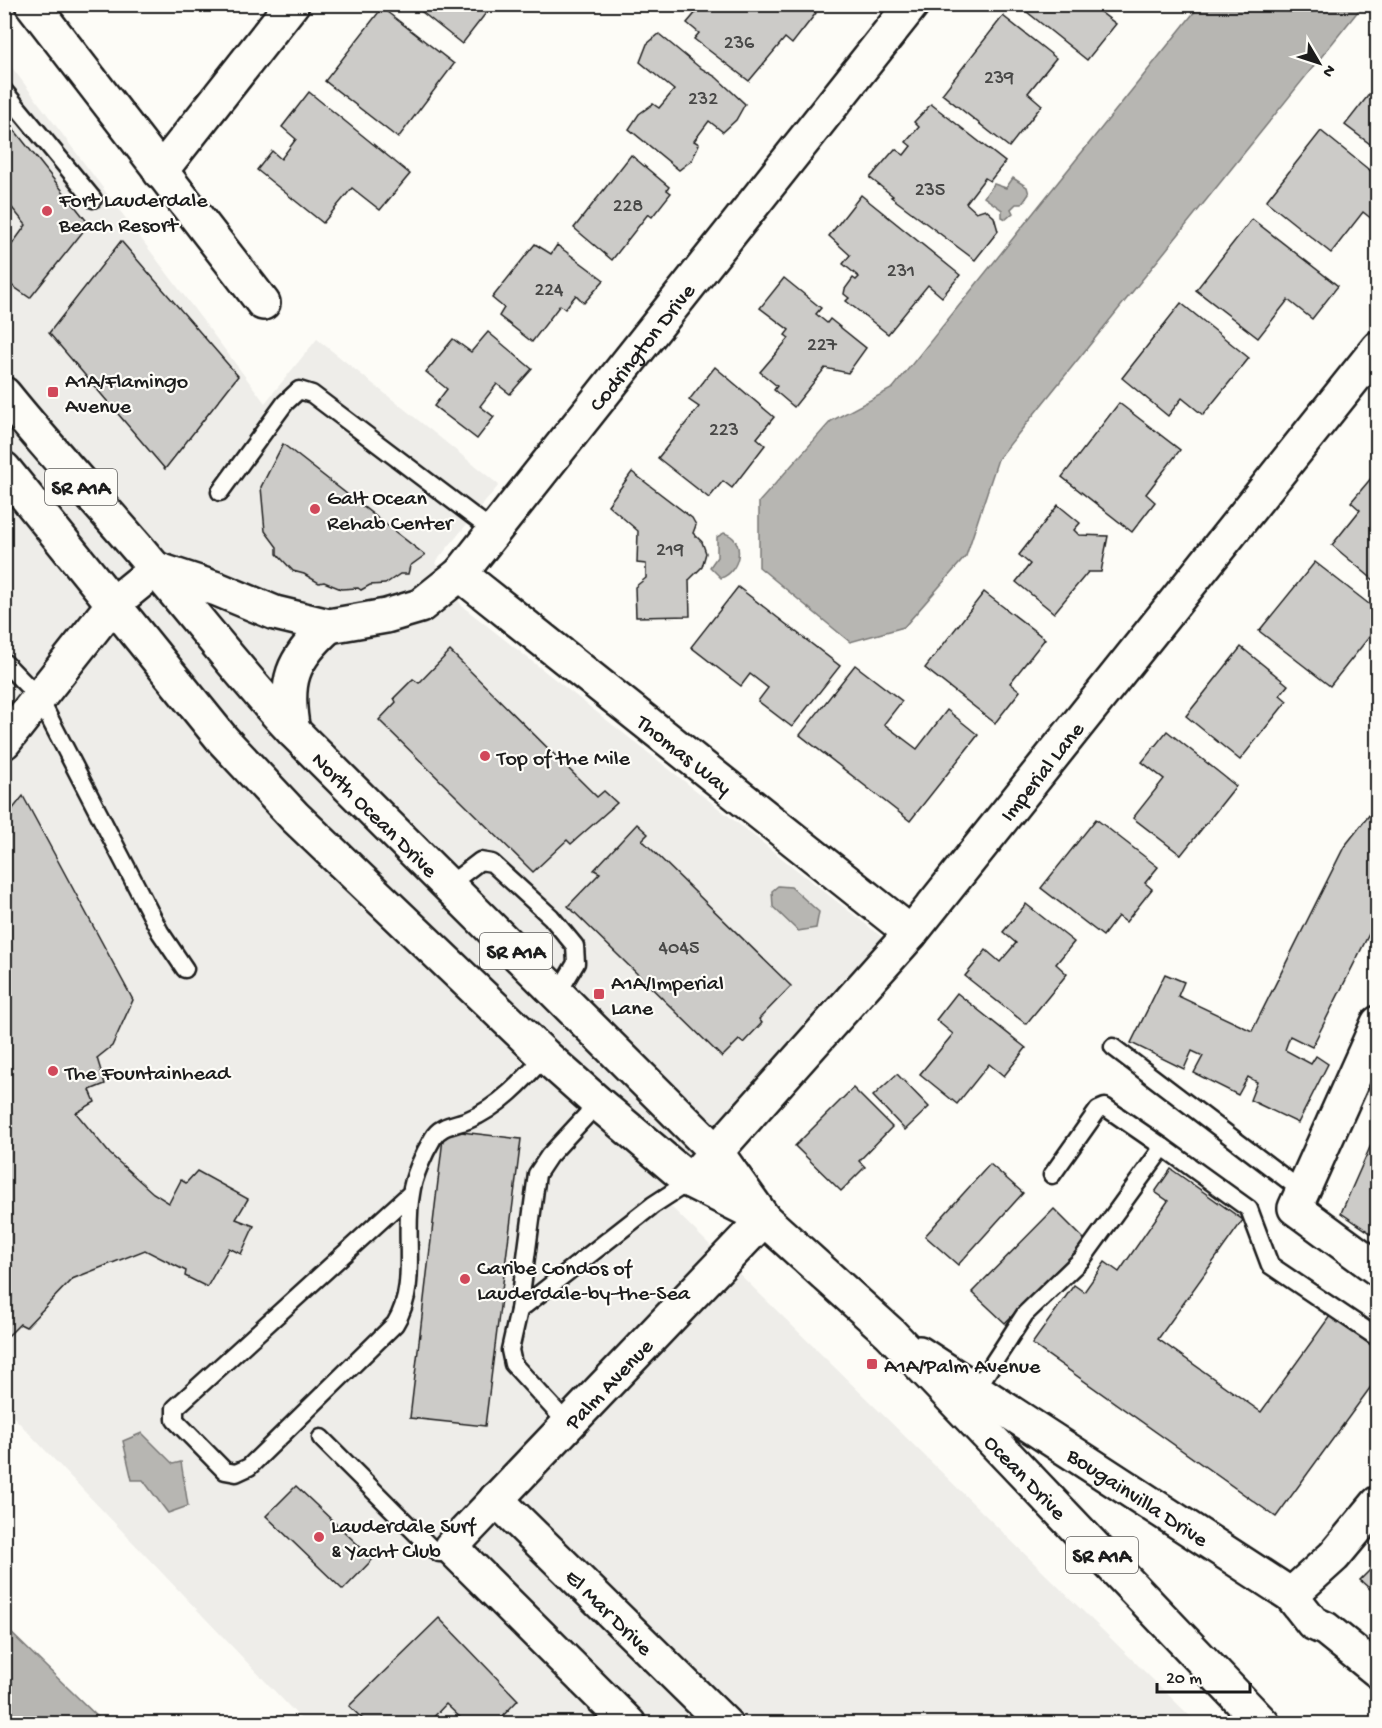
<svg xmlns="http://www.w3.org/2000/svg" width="1382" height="1728" font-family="'Gochi Hand',sans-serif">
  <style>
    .built { fill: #eeede9 }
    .water { fill: #b7b6b2; stroke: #797876; stroke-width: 1.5 }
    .building { fill: #cccbc8; stroke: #1c1c1c; stroke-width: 1.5 }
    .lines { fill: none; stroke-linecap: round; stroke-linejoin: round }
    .service-casing { stroke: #1c1c1c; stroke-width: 21 }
    .minor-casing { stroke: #1c1c1c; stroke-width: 38 }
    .tertiary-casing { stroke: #1c1c1c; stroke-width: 38 }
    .primary-casing { stroke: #1c1c1c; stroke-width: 38 }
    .service { stroke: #fdfcf7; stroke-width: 16 }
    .minor { stroke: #fdfcf7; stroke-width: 33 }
    .tertiary { stroke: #fdfcf7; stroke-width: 33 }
    .primary { stroke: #fdfcf7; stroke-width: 33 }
    .poi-dot { fill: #d1495b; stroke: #fdfcf7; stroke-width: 2 }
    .labels { text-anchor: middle; stroke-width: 4.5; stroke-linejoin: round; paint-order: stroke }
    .number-label { font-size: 20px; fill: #484847 }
    .shield { fill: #fdfcf7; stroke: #605f5e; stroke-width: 1.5 }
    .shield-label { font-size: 21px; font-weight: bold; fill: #1c1c1c }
    .poi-label { font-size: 22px; fill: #1c1c1c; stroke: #fdfcf7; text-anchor: start }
    .street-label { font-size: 22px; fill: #1c1c1c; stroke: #fdfcf7 }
  </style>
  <rect width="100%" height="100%" fill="#fdfcf7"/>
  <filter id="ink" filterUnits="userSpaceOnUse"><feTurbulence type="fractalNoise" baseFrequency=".0167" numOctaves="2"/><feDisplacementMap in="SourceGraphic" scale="12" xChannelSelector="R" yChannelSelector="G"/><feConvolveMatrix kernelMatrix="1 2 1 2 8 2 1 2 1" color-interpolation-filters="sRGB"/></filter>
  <g filter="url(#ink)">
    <!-- built -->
    <path class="built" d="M4,57l261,346 52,-64 182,146 -64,78 27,43 420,331 -221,260 536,526h-892l-300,-315z"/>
    <!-- water -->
    <g class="water">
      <path d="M1200,5h163l-365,454 -32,97 -62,71 -54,15 -91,-75v-65l72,-81 62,-33z"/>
      <path d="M1013,178l14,9 2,7 -7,10h-6l-5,5 2,4 -7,6 -4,-2v-7l-18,-13 10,-13 12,4z"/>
      <path d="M724,533c23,6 16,39 -3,45l-11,-11 7,-10v-20z"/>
      <path d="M778,886l13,1 28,25 -3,16 -18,3 -25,-24 -1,-16z"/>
      <path d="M142,1433l31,31 8,-2 7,44 -20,7 -25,-33h-11l-9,-39z"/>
      <path d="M4,1627h1l99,96h-99z"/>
    </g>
    <!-- building -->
    <g class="building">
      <path d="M412,4h81l-31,40z"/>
      <path d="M703,4h102l11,9 -24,31 -7,-6 -36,43 -55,-42 5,-6 -12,-10z"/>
      <path d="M1017,4h87l-5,7 17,13 -29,36z"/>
      <path d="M382,8l72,56 -56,74 -73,-57z"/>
      <path d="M1003,16l53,42 -28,35 14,12 -33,42 -67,-53z"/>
      <path d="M659,34l40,33 17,10 29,27 -9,16 -13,12 -14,-11 -15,20 5,3 -7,16 -13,10 -50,-41 10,-15 14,-10 6,4 15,-18 -34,-28 7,-18z"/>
      <path d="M1378,83v67l-33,-25z"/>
      <path d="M309,92l101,82 -30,36 -28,-22 -29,35 -66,-53 15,-19 9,8 15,-20 -14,-12z"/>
      <path d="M931,104l74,58 -15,19 -5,-3 -19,25 10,9 9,-3 9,8 4,14 -23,29 -84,-63 2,-1 -23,-18 25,-29 9,6 7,-9 -5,-4 13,-15 -5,-5z"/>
      <path d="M4,117l85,107 -59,74 -26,-18v-33l4,3 18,-25 -22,-27z"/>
      <path d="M1321,131l57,46v47l-15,-12 -32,41 -65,-52z"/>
      <path d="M631,155l38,32 -2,3 4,3 -19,24 -4,-3 -36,46 -38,-32z"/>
      <path d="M861,195l99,80 -18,22 -14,-12 -40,49 -42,-33 3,-3 -5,-4 1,-5 8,-11 3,2 3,-3 -16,-13 7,-9 -21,-19z"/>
      <path d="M1252,219l86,67 -26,33 -24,-19 -30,38 -62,-48z"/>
      <path d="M121,241l117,135 -73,93 -116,-136z"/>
      <path d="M535,244l16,10 6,-9 47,35 -20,23 -8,-8 -11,14 -5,-4 -28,37 -33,-26 5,-8 -12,-10z"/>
      <path d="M784,278l37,30 -5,6 11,9 3,-4 36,29 -18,25 -23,-5 -31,39 -20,-17 3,-4 -17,-14 29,-34 -4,-3 4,-5 -29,-22z"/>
      <path d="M1181,303l68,55 -46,57 -21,-17 -14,18 -46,-38z"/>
      <path d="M488,332l44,37 -22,25 -13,-10 -17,22 14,11 -17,22 -43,-33 13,-17 -21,-17 27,-33 18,13z"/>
      <path d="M715,367l59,50 -17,21 8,7 -33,43 -9,-7 -14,17 -51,-40 41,-51 -10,-7z"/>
      <path d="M1119,403l61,47 -34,44 9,8 -23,30 -70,-55z"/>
      <path d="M283,444l142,111 -15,11 -2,8h-8l-15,10 -15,1 -9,5 -3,-2 -17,1 -17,-7 -5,1 -15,-9 -11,-3 -16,-17v-7l-12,-16 -4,-44z"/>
      <path d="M1378,470v110l-2,2 -44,-37 28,-35 -9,-8z"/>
      <path d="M632,472l60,46 4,7 -3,8 9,9 4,11 -4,14 -13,13 1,36 -54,1 -1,-30 11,-9v-14l-9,-1 1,-32 -30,-26z"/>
      <path d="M1058,505l22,18 -6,7 5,5 29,1 -7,36h-13l-34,41 -38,-31 14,-18 -11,-9z"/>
      <path d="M1315,562l63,49v15l-48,60 -71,-55z"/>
      <path d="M738,587l102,79 -48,61 -34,-26 10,-13 -18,-14 -9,12 -50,-39z"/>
      <path d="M984,592l61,47 -35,44 10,8 -25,32 -70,-55z"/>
      <path d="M1241,647l47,38 -8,10 7,6 -47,59 -54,-44z"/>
      <path d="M450,651l147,146 7,-6 13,12 -46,41 -4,-4 -34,32 -154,-152 17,-18 -2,-4 19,-19 6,4z"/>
      <path d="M855,665l47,36 -18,23 33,25 30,-39 31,25 -68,86 -110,-86z"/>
      <path d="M1167,731l69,55 -55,69 -48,-37 31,-39 -22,-17z"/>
      <path d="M23,796l110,204 -21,46 -15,12 8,26 -15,6 5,12 -19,11 34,41 43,39 16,10 12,-23 5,3 11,-12 51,28 -12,20 18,7 -13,28 -12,-6 -22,39 -22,-11 1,-5 -41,-21 -73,29 -46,48 -6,-3 -16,16v-520z"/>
      <path d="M1378,804v112l-66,131 -22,-11 -5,14 26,14 5,-8 12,8 -30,59 -48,-23 7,-18 -9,-5 -10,18 -44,-22 9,-17 -11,-5 -8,18 -53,-26 34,-69 19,8 -6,14 74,35 92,-184z"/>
      <path d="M1096,819l62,48 -13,16 7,6 -26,33 -8,-6 -15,20 -62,-48z"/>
      <path d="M637,824l11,10 -6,6 149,146 -32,33 3,4 -19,20 -4,-3 -17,17 -154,-151 32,-33 -6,-3z"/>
      <path d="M1026,904l48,38 -18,22 11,10 -41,50 -61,-48 21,-26 14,12 16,-19 -13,-11z"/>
      <path d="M957,993l69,55 -22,28 -15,-12 -32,40 -37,-30 33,-40 -17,-14z"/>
      <path d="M897,1074l32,33 -24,23 -32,-34z"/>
      <path d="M853,1088l39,39 -33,34 6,6 -24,24 -46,-45z"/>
      <path d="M1378,1129v109l-37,-25z"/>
      <path d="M444,1130l77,9 -36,287 -75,-8z"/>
      <path d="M990,1164l33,29 -65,72 -33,-29z"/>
      <path d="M1171,1169l72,51 -85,119 103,73 69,-96 48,34v27l-102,140 -244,-173 42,-59 10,7 21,-30 14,10 49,-71 -13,-9z"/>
      <path d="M1054,1209l32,32 -81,82 -33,-31z"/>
      <path d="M296,1486l77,73 -30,31 -77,-74z"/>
      <path d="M1378,1562v34l-18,-16z"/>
      <path d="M439,1618l79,82 -23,24h-28l-21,-20 -19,20h-59l-19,-18z"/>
    </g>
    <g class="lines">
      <defs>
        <g id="service">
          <path d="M4,91l89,108"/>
          <path d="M220,492l65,-89 14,-13 13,4 181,137"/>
          <path d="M4,662l35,36 121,234 25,37"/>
          <path d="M450,884l30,-23 12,2 59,54 24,29 1,17 -18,30"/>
          <path d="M1113,1047l189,144"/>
          <path d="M1163,1147l86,62 21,56 108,73"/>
          <path d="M411,1193l-236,215v12l50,51 11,2 13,-6 146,-143c24,-38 8,-88 16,-130 2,-17 13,-41 22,-56 7,-13 22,-13 35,-18 30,-12 56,-40 77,-64"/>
          <path d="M519,1310l134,-105 37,-24"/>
          <path d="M975,1391l50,-77 57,-55 81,-112 -58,-40 -7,3 -46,65"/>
          <path d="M568,1424l-55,-60 -3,-14 9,-40 18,-136 12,-18 49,-53"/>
          <path d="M321,1438l108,108 10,7 12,-6"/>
        </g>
        <g id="minor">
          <path d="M32,4l231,299"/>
          <path d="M160,172l132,-168"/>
          <path id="s1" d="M460,574l451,359"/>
          <path d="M293,731c-9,-49 -2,-71 36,-105"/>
          <path id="s2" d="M4,742l109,-138 43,-35 61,20 58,24 54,13 57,-10 34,-10 40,-32 452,-570"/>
          <path d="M1378,1023l-83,185 83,61"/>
          <path id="s3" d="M690,1181l221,-248 467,-585"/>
          <path id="s4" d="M496,1499l229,225"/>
          <path d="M1291,1595l43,-39 44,-53"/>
          <path id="s5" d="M629,1724l-178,-177 313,-328"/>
        </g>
        <g id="tertiary">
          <path id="s6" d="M919,1353l372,242 22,28 13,6 52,42"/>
        </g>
        <g id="primary">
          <path id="s7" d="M4,394c49,61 103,117 153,177 45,53 88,109 136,160l424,422 47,66 126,114 373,391"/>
          <path d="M4,469l219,271 72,77 250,239 53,47 92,78 70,35"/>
        </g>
      </defs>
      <!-- service casing -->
      <use href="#service" class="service-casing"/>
      <!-- minor casing -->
      <use href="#minor" class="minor-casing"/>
      <!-- tertiary casing -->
      <use href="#tertiary" class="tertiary-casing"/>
      <!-- primary casing -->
      <use href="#primary" class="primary-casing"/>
      <!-- service -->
      <use href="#service" class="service"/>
      <!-- minor -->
      <use href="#minor" class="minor"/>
      <!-- tertiary -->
      <use href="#tertiary" class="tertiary"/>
      <!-- primary -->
      <use href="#primary" class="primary"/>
    </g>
  </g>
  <!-- markers -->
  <g class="poi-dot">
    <circle cx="47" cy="211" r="6"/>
    <rect x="47" y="386" width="12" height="12" rx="3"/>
    <circle cx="315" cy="509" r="6"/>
    <circle cx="485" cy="756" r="6"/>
    <rect x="593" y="988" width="12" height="12" rx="3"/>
    <circle cx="53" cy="1071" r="6"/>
    <circle cx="465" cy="1279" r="6"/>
    <rect x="866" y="1358" width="12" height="12" rx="3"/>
    <circle cx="319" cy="1537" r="6"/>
  </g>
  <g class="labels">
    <!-- number labels -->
    <g class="number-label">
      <text x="739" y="48">236</text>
      <text x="999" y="83">239</text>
      <text x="703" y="104">232</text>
      <text x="930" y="195">235</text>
      <text x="628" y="211">228</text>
      <text x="901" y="276">231</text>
      <text x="549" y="295">224</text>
      <text x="822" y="350">227</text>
      <text x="724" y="435">223</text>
      <text x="670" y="555">219</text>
      <text x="679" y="953">4045</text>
    </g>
    <!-- shield labels -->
    <g class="shield">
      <rect x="45" y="469" width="72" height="36" rx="4.5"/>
      <rect x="480" y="933" width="72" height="36" rx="4.5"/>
      <rect x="1066" y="1537" width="72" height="36" rx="4.5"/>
    </g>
    <g class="shield-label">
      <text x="81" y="494">SR A1A</text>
      <text x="516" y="958">SR A1A</text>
      <text x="1102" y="1562">SR A1A</text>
    </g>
    <!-- poi labels -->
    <g class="poi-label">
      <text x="59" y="206">Fort Lauderdale<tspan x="59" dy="25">Beach Resort</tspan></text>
      <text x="65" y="387">A1A/Flamingo<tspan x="65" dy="25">Avenue</tspan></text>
      <text x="327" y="504">Galt Ocean<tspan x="327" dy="25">Rehab Center</tspan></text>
      <text x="497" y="764">Top of the Mile</text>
      <text x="611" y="989">A1A/Imperial<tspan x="611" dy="25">Lane</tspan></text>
      <text x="65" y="1079">The Fountainhead</text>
      <text x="477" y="1274">Caribe Condos of<tspan x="477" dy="25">Lauderdale-by-the-Sea</tspan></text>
      <text x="884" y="1372">A1A/Palm Avenue</text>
      <text x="331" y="1532">Lauderdale Surf<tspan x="331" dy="25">&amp; Yacht Club</tspan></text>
    </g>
    <!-- street labels -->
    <g class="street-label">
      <text dy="8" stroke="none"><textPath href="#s2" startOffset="849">Codrington Drive</textPath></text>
      <text dy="8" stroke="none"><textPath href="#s1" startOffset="288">Thomas Way</textPath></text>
      <text dy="8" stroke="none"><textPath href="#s3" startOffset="540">Imperial Lane</textPath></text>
      <text dy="8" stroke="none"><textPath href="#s7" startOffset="561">North Ocean Drive</textPath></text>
      <text dy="8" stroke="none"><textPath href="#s5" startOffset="478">Palm Avenue</textPath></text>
      <text dy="8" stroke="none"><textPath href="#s7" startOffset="1491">Ocean Drive</textPath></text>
      <text dy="8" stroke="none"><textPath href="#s6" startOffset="262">Bougainvilla Drive</textPath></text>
      <text dy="8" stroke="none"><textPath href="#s4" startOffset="160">El Mar Drive</textPath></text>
    </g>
  </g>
  <!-- margin -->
  <rect width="1382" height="1728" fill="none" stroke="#fdfcf7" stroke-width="24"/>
  <rect x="12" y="12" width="1358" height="1704" fill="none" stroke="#1c1c1c" stroke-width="2" filter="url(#ink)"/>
  <!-- north arrow -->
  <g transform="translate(1319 63) rotate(129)" stroke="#fdfcf7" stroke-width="4.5" paint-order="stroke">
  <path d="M0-4.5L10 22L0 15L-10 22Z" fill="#1c1c1c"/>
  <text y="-9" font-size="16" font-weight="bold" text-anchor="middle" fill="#1c1c1c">N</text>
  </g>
  <!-- scale -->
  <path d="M1157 1683v9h93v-9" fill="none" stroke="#1c1c1c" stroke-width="3"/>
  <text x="1166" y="1683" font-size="18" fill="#1c1c1c" stroke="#fdfcf7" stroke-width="4.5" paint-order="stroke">20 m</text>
</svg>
